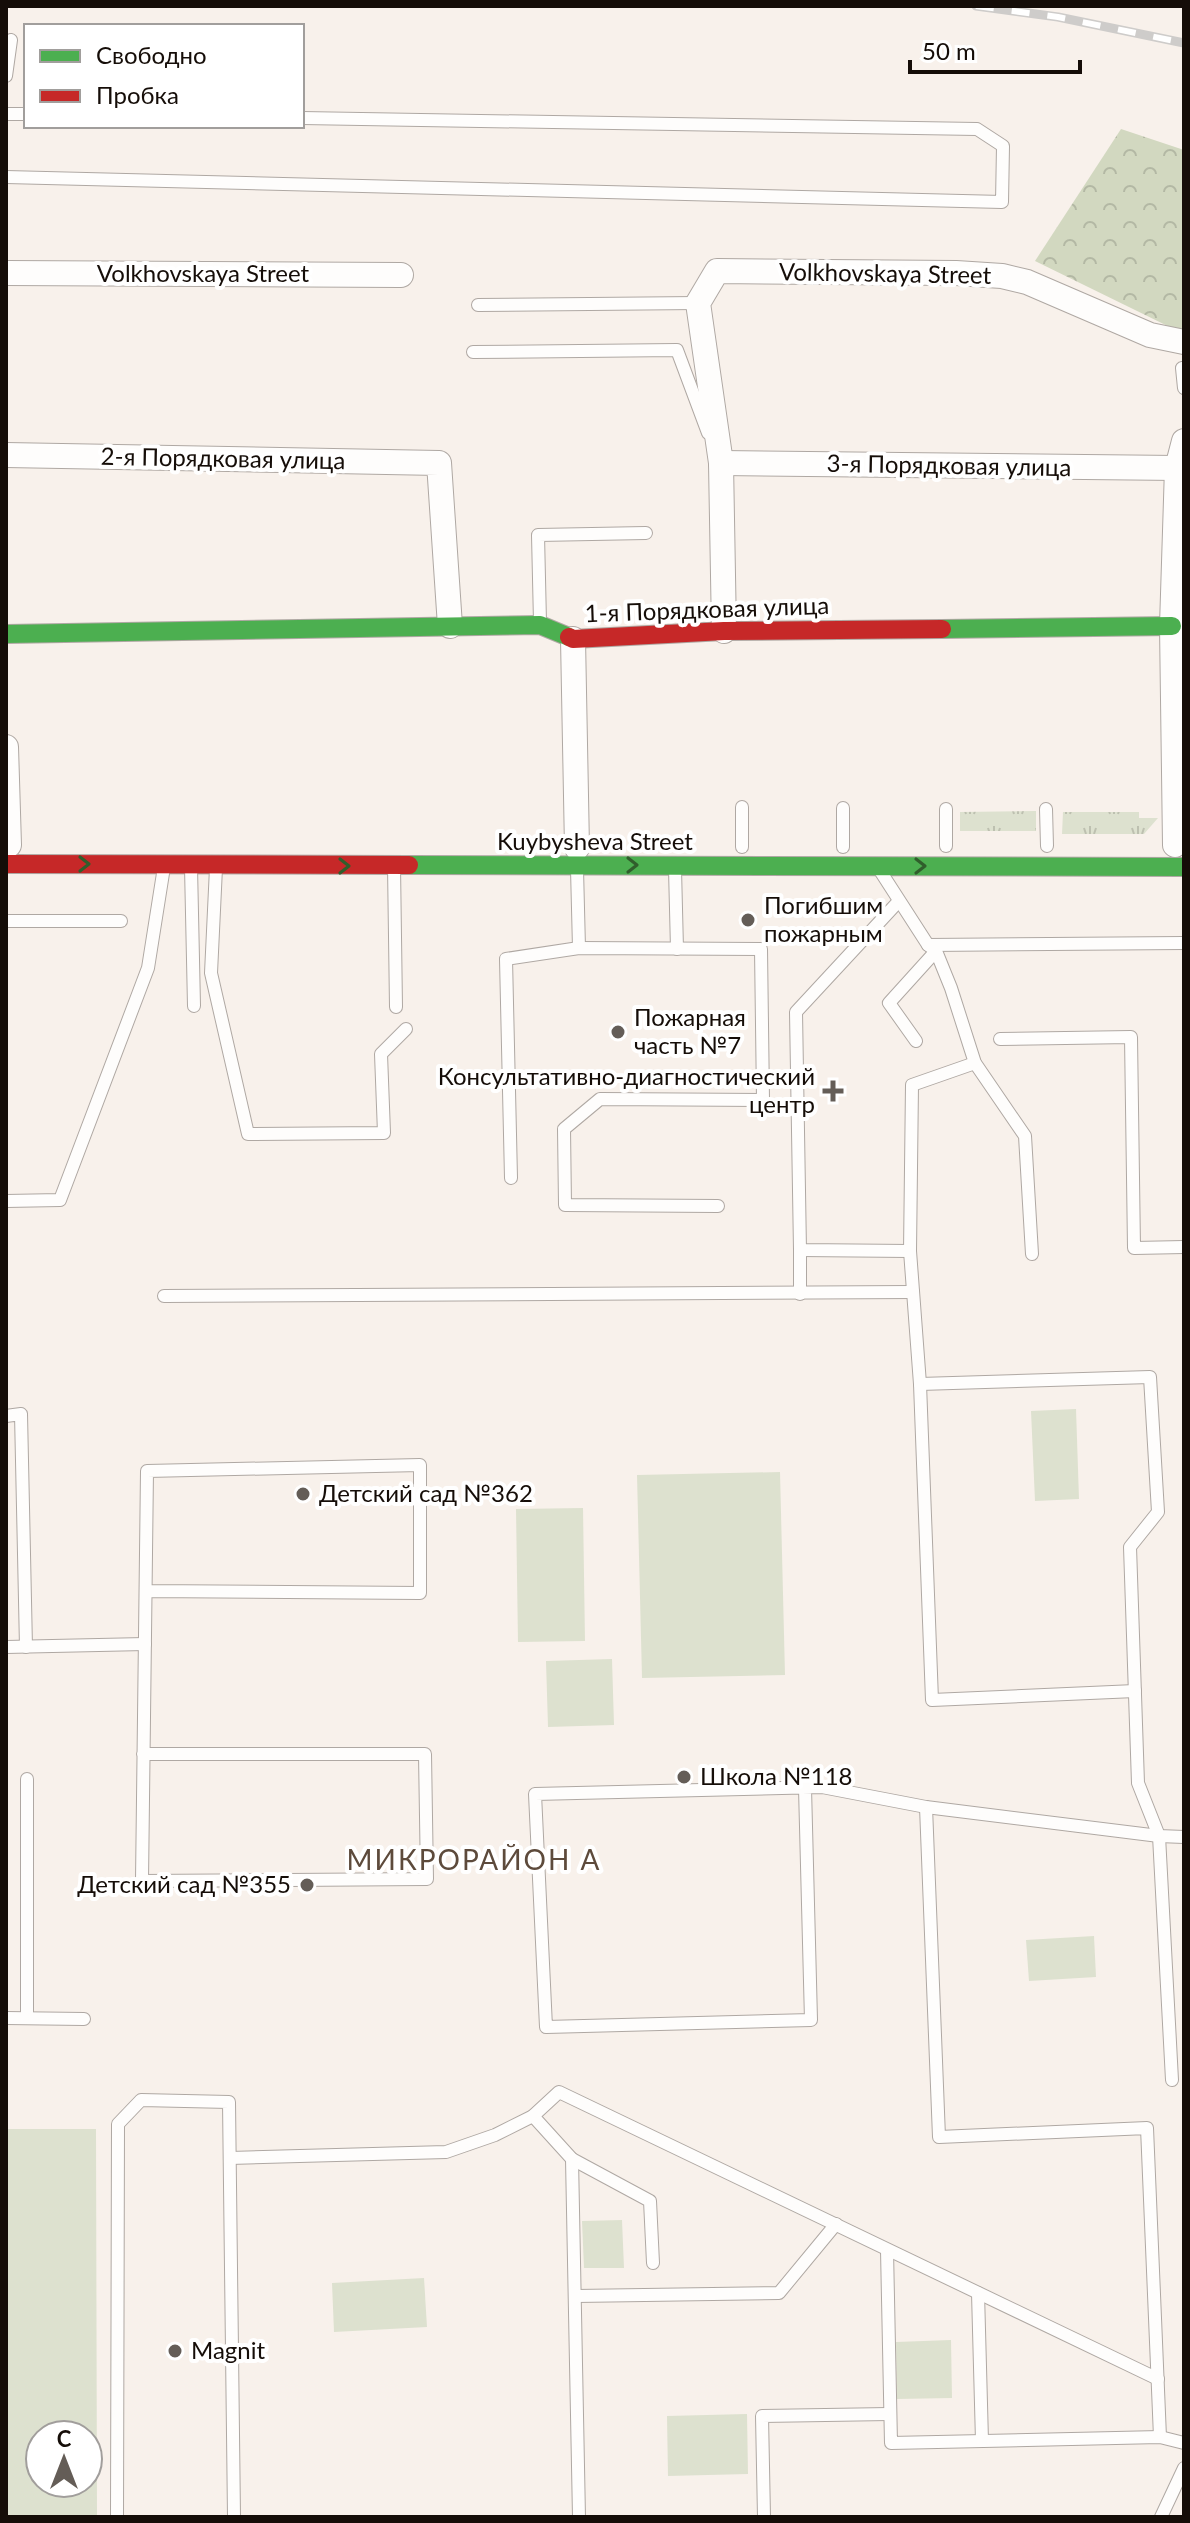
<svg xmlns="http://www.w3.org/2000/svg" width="1190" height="2523" font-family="Lato,sans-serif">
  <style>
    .grass { fill: url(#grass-tufts) }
    .forest { fill: url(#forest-crowns) }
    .green { fill: #dde1cf; fill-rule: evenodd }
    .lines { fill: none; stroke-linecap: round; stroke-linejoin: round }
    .lane-casing { stroke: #afa8a3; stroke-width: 14 }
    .street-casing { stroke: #afa8a3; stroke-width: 26 }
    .fast-casing { stroke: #afa8a3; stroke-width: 20 }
    .jam-casing { stroke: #afa8a3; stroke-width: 20 }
    .lane { stroke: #fefdfc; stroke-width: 12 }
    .street { stroke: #fefdfc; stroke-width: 24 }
    .fast { stroke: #4caf50; stroke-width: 18 }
    .jam { stroke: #c62828; stroke-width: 18 }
    .rail-casing { stroke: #ceccca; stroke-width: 9 }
    .rail { stroke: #fff; stroke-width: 6; stroke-dasharray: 18; stroke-linecap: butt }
    .oneway { stroke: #305e2c }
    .poi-dot { fill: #645d57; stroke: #fff; stroke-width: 3 }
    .labels { text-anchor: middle; stroke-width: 8; stroke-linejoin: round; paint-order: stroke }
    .street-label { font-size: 24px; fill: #150d08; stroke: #fff }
    .poi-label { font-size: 24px; fill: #150d08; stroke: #fff; text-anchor: start }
    .quarter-label { font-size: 28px; letter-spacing: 2px; fill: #5d4a3b; stroke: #fff }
  </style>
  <defs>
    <pattern id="grass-tufts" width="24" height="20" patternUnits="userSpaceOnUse" patternTransform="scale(2)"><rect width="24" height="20" fill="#dde1cf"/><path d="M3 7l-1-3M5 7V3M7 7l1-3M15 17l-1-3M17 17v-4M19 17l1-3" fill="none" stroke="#bdc0b0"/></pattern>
    <pattern id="forest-crowns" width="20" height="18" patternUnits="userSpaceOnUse" patternTransform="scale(2)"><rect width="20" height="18" fill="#d2d8c0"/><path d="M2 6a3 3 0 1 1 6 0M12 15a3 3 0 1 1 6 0" fill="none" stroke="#b3b8a4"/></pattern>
  </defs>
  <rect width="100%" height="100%" fill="#f8f1eb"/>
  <!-- grass -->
  <g class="grass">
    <path d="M1036,811v20h-76v-19z"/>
    <path d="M1063,812h76v6h19l-14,16h-82z"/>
  </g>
  <!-- forest -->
  <path class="forest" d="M1121,129l63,21v184l-149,-73z"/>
  <!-- green -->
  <g class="green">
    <path d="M1076,1409l3,90 -44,2 -4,-90z"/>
    <path d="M780,1472l5,203 -143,3 -5,-203z"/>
    <path d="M583,1508l2,133 -67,1 -2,-133z"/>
    <path d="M612,1659l2,66 -66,2 -2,-66z"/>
    <path d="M1094,1936l2,41 -67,4 -3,-41z"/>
    <path d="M6,2129h90l1,388h-91zM88,2435v48h-48v-48z"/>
    <path d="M622,2220l2,48h-40l-2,-47z"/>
    <path d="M424,2278l3,49 -93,5 -2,-49z"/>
    <path d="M951,2340l1,58 -55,1 -1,-57z"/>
    <path d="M747,2414l1,60 -80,2 -1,-60z"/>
  </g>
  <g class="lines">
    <defs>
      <g id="lane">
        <path d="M6,76l5,-36"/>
        <path d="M6,114h20"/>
        <path d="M6,177l996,25 1,-56 -26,-17 -675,-11"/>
        <path d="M478,305l220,-2"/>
        <path d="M473,352l204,-2 31,83"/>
        <path d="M1182,368l2,20"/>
        <path d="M540,622l-2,-87 108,-2"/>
        <path d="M742,807v40"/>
        <path d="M843,808v39"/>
        <path d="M946,809v37"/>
        <path d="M1046,809l1,37"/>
        <path d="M394,866l2,141"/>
        <path d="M191,867l3,139"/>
        <path d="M216,868l-5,105 37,161 136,-1 -3,-79 25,-25"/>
        <path d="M577,869l2,79"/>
        <path d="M675,869l2,80"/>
        <path d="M879,869l49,76 8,6 15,37 24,75 50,73 7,118"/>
        <path d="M898,902l-102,110 4,238 110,1"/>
        <path d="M6,921h115"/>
        <path d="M928,945l256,-2"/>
        <path d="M1000,1039l131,-2 3,211 50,-1"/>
        <path d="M916,1041l-27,-38 47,-52"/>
        <path d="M975,1063l-63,22 -2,166 10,133 12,316 203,-9"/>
        <path d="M511,1178l-5,-219 73,-11 182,1 2,151 -163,-1 -36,30 1,76 153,1"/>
        <path d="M6,1201l54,-1 88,-232 16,-101"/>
        <path d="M800,1250v44"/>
        <path d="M164,1296l749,-4"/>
        <path d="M920,1384l230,-7 8,135 -28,35 8,236 21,53 13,244"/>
        <path d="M6,1416l15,-2 5,233"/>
        <path d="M6,1647l139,-3"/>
        <path d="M143,1754h282l2,125 -285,2 5,-410 273,-6v128l-274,-2"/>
        <path d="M805,1788l6,232 -265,7 -11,-233 287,-7 104,20 233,29 25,1"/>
        <path d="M926,1807l13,330 208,-9 13,309"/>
        <path d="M6,2018l78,1"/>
        <path d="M27,2018v-239"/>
        <path d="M533,2116l39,43 7,358"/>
        <path d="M230,2158l216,-6 49,-17 38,-19 26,-24 599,287"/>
        <path d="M572,2159l78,42 3,62"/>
        <path d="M887,2250l4,193 269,-6 24,6"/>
        <path d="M978,2293l4,148"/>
        <path d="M576,2296l203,-3 57,-69"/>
        <path d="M117,2517l1,-393 23,-24 88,2 5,415"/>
        <path d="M764,2517l-2,-101 127,-2"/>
        <path d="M1161,2517l23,-49"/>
      </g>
      <g id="street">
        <path d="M6,273l395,2"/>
        <path d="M6,455l433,8 11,163"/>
        <path d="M721,463l456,5"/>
        <path d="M724,631l-3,-168 -23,-160 19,-32 239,2 46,3 25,6 123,53 34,7"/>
        <path d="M573,639l4,209"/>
        <path d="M6,747l3,98"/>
        <path d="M1175,845l-3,-219 5,-158 7,-27"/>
      </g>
      <g id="fast">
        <path d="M942,629l230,-3"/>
        <path d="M6,634l534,-9 29,12"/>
        <path d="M409,865l775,2"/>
      </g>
      <g id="jam">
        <path d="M569,637l4,2 151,-8 218,-2"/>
        <path d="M6,864l403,1"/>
      </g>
    </defs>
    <!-- lane casing -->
    <use href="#lane" class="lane-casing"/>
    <!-- street casing -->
    <use href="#street" class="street-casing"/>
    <!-- fast casing -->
    <use href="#fast" class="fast-casing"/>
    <!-- jam casing -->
    <use href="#jam" class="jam-casing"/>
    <!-- lane -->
    <use href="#lane" class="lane"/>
    <!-- street -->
    <use href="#street" class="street"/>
    <!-- fast -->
    <use href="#fast" class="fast"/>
    <!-- jam -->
    <use href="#jam" class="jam"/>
    <defs>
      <path id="rail" d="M976,6l82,11 126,26"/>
    </defs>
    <!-- rail casing -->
    <use href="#rail" class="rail-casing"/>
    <!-- rail -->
    <use href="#rail" class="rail"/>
  </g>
  <!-- one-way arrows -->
  <defs><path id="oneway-chevron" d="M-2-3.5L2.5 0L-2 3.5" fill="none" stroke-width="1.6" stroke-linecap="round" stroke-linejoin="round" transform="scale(2)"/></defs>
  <g class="oneway">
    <use href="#oneway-chevron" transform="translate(84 864)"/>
    <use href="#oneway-chevron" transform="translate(632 865)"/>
    <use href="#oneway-chevron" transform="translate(344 866)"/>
    <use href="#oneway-chevron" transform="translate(920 866)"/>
  </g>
  <!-- markers -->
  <g class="poi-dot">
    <circle cx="748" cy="920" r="8"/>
    <circle cx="618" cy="1032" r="8"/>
    <path d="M829 1079h8v8h8v8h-8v8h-8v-8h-8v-8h8z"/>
    <circle cx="303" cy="1494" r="8"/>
    <circle cx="684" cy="1777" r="8"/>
    <circle cx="307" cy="1885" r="8"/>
    <circle cx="175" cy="2351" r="8"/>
  </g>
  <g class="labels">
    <!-- street labels -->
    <g class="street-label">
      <text x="203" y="282">Volkhovskaya Street</text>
      <text transform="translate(885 274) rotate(1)" y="8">Volkhovskaya Street</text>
      <text transform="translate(223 459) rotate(1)" y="8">2-я Порядковая улица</text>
      <text transform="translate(949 466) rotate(1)" y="8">3-я Порядковая улица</text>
      <text transform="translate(707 610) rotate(-2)" y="8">1-я Порядковая улица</text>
      <text x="595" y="850">Kuybysheva Street</text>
    </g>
    <!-- poi labels -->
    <g class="poi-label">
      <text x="764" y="914">Погибшим<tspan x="764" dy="28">пожарным</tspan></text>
      <text x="634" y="1026">Пожарная<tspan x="634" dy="28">часть №7</tspan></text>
      <text x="815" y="1085" text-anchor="end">Консультативно-диагностический<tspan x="815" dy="28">центр</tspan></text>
      <text x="319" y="1502">Детский сад №362</text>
      <text x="700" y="1785">Школа №118</text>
      <text x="291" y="1893" text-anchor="end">Детский сад №355</text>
      <text x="191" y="2359">Magnit</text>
    </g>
    <!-- quarter labels -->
    <g class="quarter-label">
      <text x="474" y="1870">МИКРОРАЙОН А</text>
    </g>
  </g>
  <!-- border -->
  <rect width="1190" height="2523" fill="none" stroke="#150d08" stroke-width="16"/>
  <!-- legend -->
  <rect x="24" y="24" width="280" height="104" fill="#ffffff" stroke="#a19e9c" stroke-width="2"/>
  <rect x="40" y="50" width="40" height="12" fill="#4caf50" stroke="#a19e9c" stroke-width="2"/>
  <text x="96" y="64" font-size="24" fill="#150d08">Свободно</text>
  <rect x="40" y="90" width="40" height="12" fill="#c62828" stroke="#a19e9c" stroke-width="2"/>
  <text x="96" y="104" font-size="24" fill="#150d08">Пробка</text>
  <!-- north arrow -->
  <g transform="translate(64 2459)"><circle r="38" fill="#ffffff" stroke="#a19e9c" stroke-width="2"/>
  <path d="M0-6L14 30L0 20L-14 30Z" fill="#645d57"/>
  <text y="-12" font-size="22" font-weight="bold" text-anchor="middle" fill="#150d08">С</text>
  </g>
  <!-- scale -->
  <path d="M910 60v12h170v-12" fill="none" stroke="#150d08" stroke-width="4"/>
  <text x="922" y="60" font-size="24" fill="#150d08" stroke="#ffffff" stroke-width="6" paint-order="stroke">50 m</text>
</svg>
